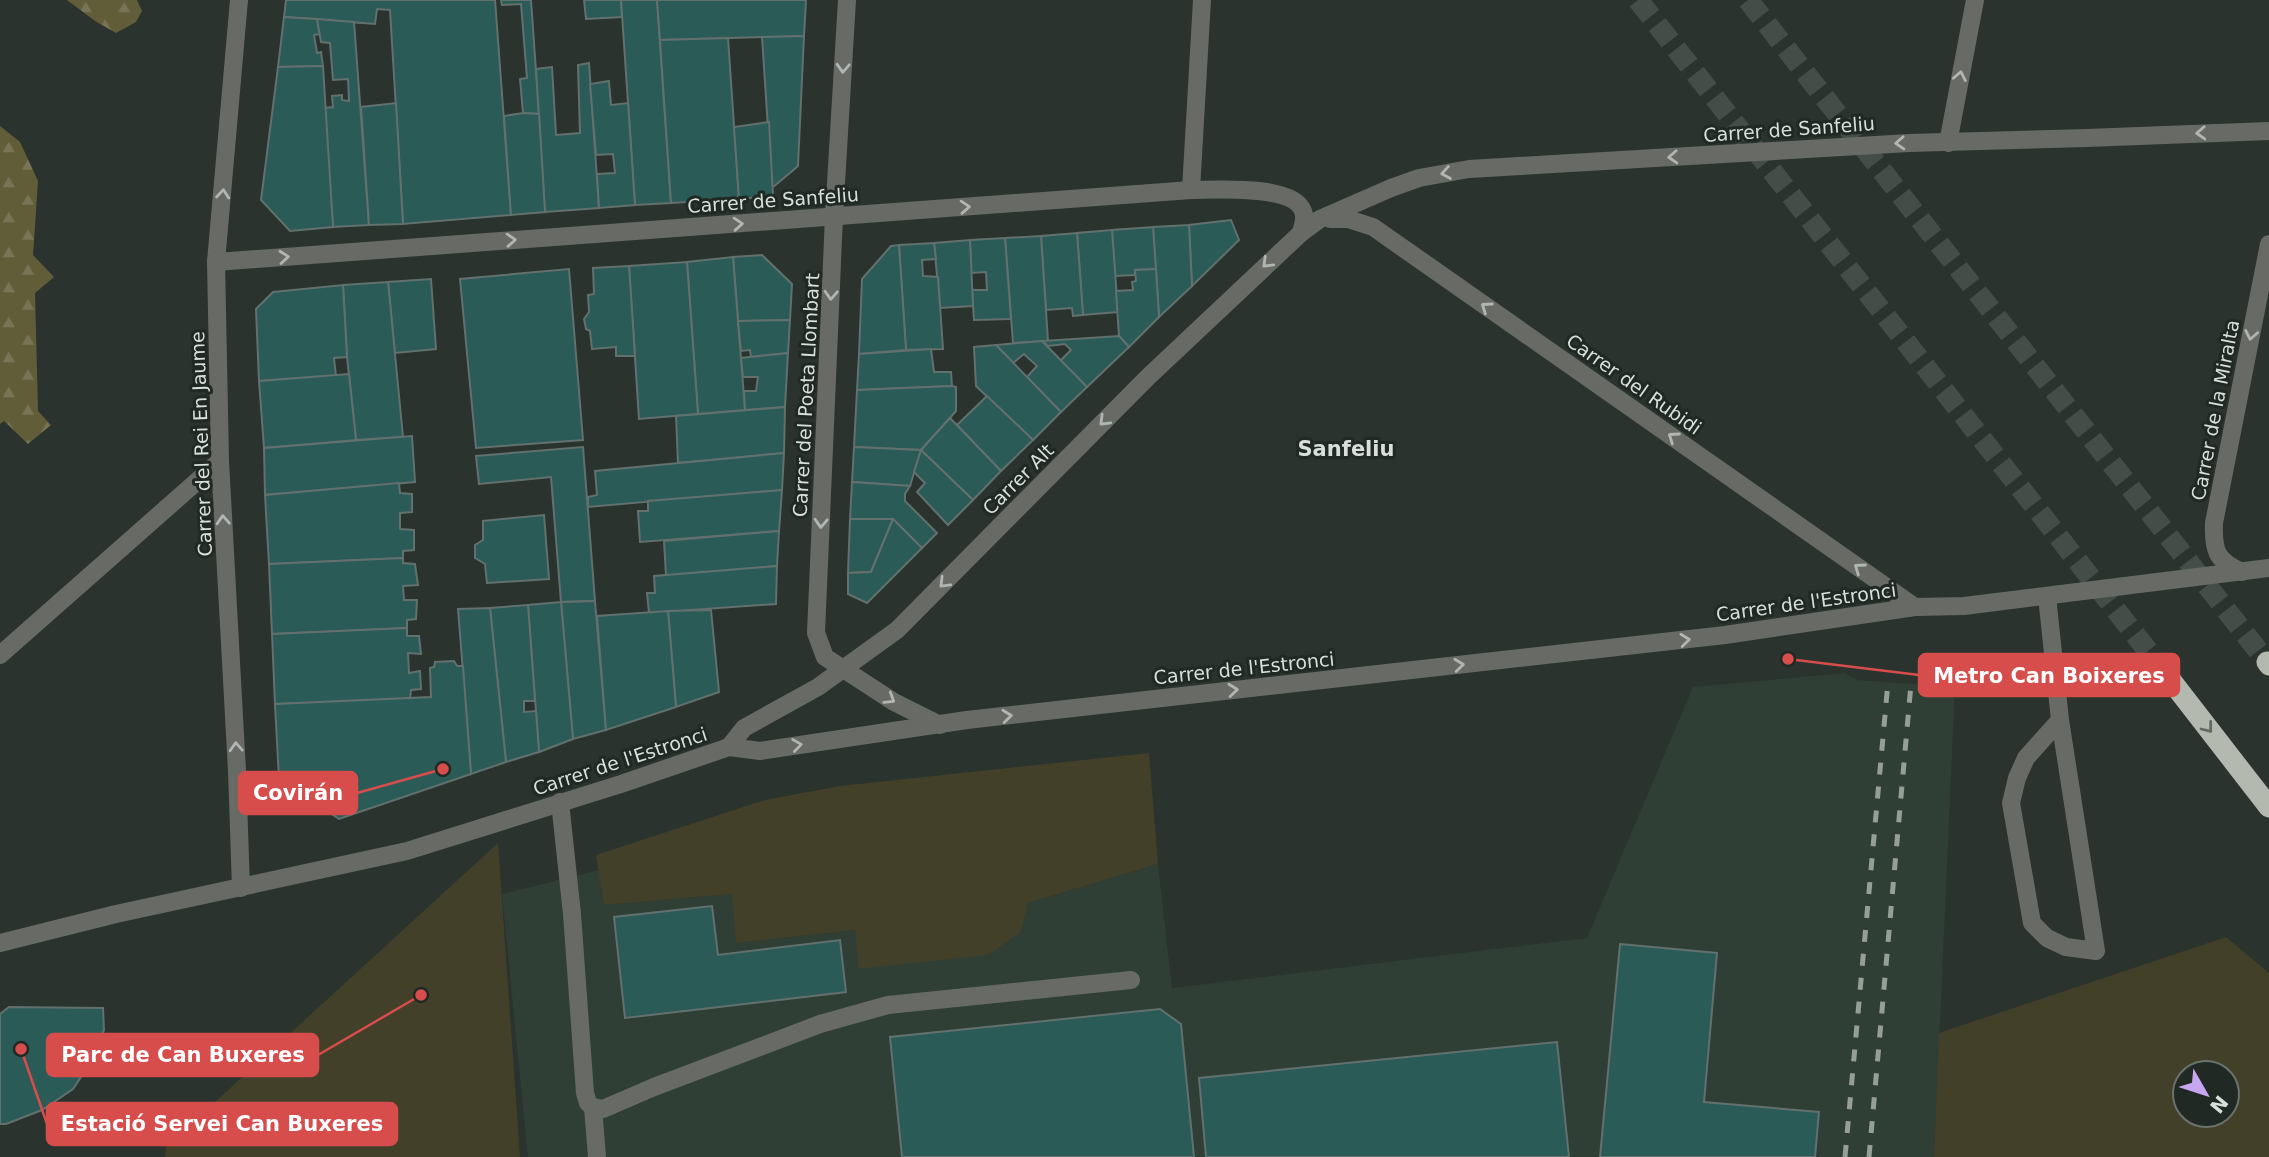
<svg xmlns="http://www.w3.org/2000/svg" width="2269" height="1157" font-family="'DejaVu Sans',sans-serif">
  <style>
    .built { fill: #2f3f36 }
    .green { fill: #434029; fill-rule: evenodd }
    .forest { fill: url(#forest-firs) }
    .building { fill: #2b5b57; stroke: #62706e; stroke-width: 2 }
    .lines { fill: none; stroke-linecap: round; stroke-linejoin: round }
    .highway-tunnel { stroke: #444d47; stroke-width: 21; stroke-dasharray: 21 10; stroke-linecap: butt }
    .minor { stroke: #686a66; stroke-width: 18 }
    .highway { stroke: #b3b9ae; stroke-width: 21 }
    .rail { stroke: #979e99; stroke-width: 5; stroke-dasharray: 12 12; stroke-linecap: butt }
    .oneway { stroke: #b1b6b2 }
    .oneway2 { stroke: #626a62 }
    .labels { text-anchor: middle; stroke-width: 6; stroke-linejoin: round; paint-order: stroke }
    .street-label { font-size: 19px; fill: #d9dfdb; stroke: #202924 }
    .neighbourhood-label { font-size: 21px; font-weight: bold; fill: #d9dfdb; stroke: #202924 }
    .leader { fill: none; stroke: #d74d4c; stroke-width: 2.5 }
    .callout-dot { fill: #d74d4c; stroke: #202924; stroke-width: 2.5 }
    .callout { fill: #d74d4c; stroke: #d74d4c; stroke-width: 2.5 }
    .callout-label { font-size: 21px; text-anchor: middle; font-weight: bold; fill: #fff }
  </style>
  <defs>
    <pattern id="forest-firs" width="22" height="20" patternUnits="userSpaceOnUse" patternTransform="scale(1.75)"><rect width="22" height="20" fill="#625d39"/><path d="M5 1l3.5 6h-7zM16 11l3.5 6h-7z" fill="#787455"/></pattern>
  </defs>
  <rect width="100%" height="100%" fill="#2a332d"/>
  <!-- built -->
  <path class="built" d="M1845,673l12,7 98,7 -21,470h-1406l-26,-263 97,-24 5,35 129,-11 3,49 119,-13 3,38 163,-36 7,-29 130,-39 14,124 415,-50 106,-251z"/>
  <!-- green -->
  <g class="green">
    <path d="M1149,753l9,111 -130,39 -7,29 -33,23 -130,14 -3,-39 -119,13 -4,-49 -128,11 -8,-50 169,-55 75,-14z"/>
    <path d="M498,843l22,314h-355l1,-10z"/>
    <path d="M2226,937l43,36v184h-335l5,-124zM2185,1073h42v42h-42z"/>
  </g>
  <!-- forest -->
  <g class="forest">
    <path d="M67,0h70l5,11 -6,11 -20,11 -21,-12z"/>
    <path d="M0,126l20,16 18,39 -5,74 21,22 -19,16 3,118 13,14 -23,19 -24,-23 -4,3z"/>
  </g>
  <!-- building -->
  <g class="building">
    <path d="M286,0h209l16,215 -108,9 -13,-214 -13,-1 -2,15 -91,-7z"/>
    <path d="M501,0h30l8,114 -16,-1 -3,-34 7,-1 -6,-74 -19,1z"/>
    <path d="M584,0h37l1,17 -36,2z"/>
    <path d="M621,0h36l14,203 -36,2z"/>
    <path d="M657,0h149l-2,36 -144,4z"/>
    <path d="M284,17l33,2 3,15 -6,1 3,18 4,-1 2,14 -45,1z"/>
    <path d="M317,19l37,3 15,203 -36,2 -9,-119 9,-1 -1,-11 10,-1v5l7,1 -1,-22 -15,1 -3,-37 -9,-1z"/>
    <path d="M804,36l-6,130 -26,22 -10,-151z"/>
    <path d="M728,38l11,161 -68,4 -11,-163z"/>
    <path d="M589,63l10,145 -54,4 -9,-143 16,-2 4,68 24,-2 -2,-68z"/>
    <path d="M323,66l10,161 -43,4 -29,-31 17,-133z"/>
    <path d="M609,81l2,24 17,-2 7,102 -36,3 -2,-34 18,-1 -2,-19 -17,1 -6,-71z"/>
    <path d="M396,103l7,121 -34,1 -8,-118z"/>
    <path d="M523,113l16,1 6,98 -34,3 -7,-99z"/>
    <path d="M769,122l4,74 -34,3 -5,-72z"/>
    <path d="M1231,220l8,20 -47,46 -3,-61z"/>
    <path d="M1189,225l3,61 -33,31 -6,-90z"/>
    <path d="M1153,227l3,42 -21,1v5l-20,1 -3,-46z"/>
    <path d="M1112,230l6,82 -35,3 -6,-82z"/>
    <path d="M1077,233l6,82 -10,1 -1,-8 -26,2 -5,-74z"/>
    <path d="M1041,236l7,105 -35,2 -8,-105z"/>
    <path d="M1005,238l6,81 -37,1 -2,-30h15l-1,-18 -15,1 -1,-33z"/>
    <path d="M970,240l3,66 -33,2 -6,-65z"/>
    <path d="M934,243l2,16 -14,1 1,16 15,1 5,72 -37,1 -7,-105z"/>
    <path d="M899,245l7,105 -47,4 3,-75 29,-33z"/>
    <path d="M762,255l30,29 -2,36 -52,1 -5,-64z"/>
    <path d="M733,257l12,153 -47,4 -11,-152z"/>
    <path d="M687,262l11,152 -59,5 -10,-153z"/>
    <path d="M629,266l6,90h-19v-9l-24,2 -2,-18 -4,-2 -2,-10 5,-7 -1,-17 6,-1 -1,-26z"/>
    <path d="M569,269l14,171 -107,8 -16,-169z"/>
    <path d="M1156,269l3,48 -30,30 -10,-11 -3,-45 17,-1 -1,-8 4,-1 -1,-11z"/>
    <path d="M431,279l5,70 -41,4 -7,-71z"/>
    <path d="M388,282l15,155 -47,3 -9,-83 -4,-72z"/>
    <path d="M343,285l4,72 -13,1 2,18 -77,5 -3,-72 17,-17z"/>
    <path d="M790,320l-2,33 -37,4 -1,-7 -9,1 -3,-30z"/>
    <path d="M1119,336l10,11 -42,40 -27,-26 11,-11 -6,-6 -17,2 -6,-5z"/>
    <path d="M1042,341l45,46 -26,25 -34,-35 10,-11 -13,-12 -11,9 -17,-18z"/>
    <path d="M996,345l65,67 -28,28 -57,-54 -2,-39z"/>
    <path d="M931,349l3,23h17l1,14 -95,4 2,-36z"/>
    <path d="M788,353l-3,54 -40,3 -1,-19h12l2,-14h-15l-2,-19z"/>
    <path d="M349,374l7,66 -92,8 -5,-67z"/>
    <path d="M952,386l4,1v24l-35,39 -67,-3 3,-57z"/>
    <path d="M987,396l46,44 -32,31 -44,-46z"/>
    <path d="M785,407l-1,46 -106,10 -2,-47z"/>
    <path d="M950,418l51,53 -28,29 -52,-50z"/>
    <path d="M412,436l3,46 -150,13 -1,-47z"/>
    <path d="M583,447l12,154 -34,1 -10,-125 -72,7 -3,-28z"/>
    <path d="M854,447l67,3 -11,36 -58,-4z"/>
    <path d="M921,450l52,50 -25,25 -31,-33 8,-9 -11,-11z"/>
    <path d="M784,453l-2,37 -194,17v-10l9,-2 -2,-24z"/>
    <path d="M852,482l58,4 -5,8v7l32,32 -15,15 -29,-29h-43z"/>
    <path d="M399,483l1,10 12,1v18l-12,1v16l14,1v20l-11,1v7l-134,6 -4,-69z"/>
    <path d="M782,490l-3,41 -139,11 -2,-31h10v-10z"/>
    <path d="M544,515l5,64 -62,4 -2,-19 -10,-6v-13l8,-5v-19z"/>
    <path d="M850,519h43l-22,53 -23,1z"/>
    <path d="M893,519l29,29 -55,55 -19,-9v-21l23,-1z"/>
    <path d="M779,531l-2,35 -111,10 -2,-35z"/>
    <path d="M403,558v5l12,1 3,21 -15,1 1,14h13l-1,19 -9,1v8l-135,6 -3,-70z"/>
    <path d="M777,566l-1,38 -127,9 -2,-20h8l-1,-17z"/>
    <path d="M595,601l11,129 -33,9 -12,-137z"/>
    <path d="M561,602l12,137 -34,13 -11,-147z"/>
    <path d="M528,605l7,96h-11v11l12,-1 3,41 -33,10 -16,-154z"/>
    <path d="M490,608l16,154 -35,12 -13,-165z"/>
    <path d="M711,610l8,82 -43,15 -8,-96z"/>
    <path d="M668,611l8,96 -70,23 -9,-114z"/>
    <path d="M407,628v8h12l2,18 -13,-1 1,20 11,-2 1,18 -10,1 -1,9 -135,5 -3,-70z"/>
    <path d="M454,661l3,5h6l8,108 -132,45 -60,-40 -4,-75 156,-7 -1,-29 4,-1 1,-5z"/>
    <path d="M712,906l6,49 122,-15 6,52 -221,26 -11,-101z"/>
    <path d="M1620,944l97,9 -13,149 115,10 -4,45h-215z"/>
    <path d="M9,1007l94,1 1,22 -15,35 -16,24 -31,21 -36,14h-6v-110z"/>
    <path d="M1160,1009l21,15 13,133h-292l-12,-120z"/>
    <path d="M1557,1042l12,115h-363l-7,-79z"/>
  </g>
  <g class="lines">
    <!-- highway-tunnel -->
    <g class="highway-tunnel">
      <path d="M1638,0l528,674"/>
      <path d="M1748,0l519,662"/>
    </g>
    <!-- minor -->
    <g class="minor">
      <path d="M239,0l-23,262 4,199 17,310 4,117"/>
      <path d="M847,0l-13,216 -18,417 9,24 69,45 46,23"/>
      <path d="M1948,143l27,-143"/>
      <path d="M1191,190l11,-190"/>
      <path d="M1330,219h18l25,8 542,380"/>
      <path d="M216,262l975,-72c24,0 102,-6 112,21 3,7 0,14 -2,22"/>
      <path d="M2242,572c-26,-11 -29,-22 -28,-49l55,-279"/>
      <path d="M2047,596l13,124 36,231 -30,-4 -19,-9 -15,-15 -21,-120 6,-25 9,-20 34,-38"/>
      <path d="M0,655l220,-194"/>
      <path d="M729,747l15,-19 74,-41 79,-57 251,-253 153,-144 19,-14 71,-31 28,-10 50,-9 440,-26 178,-5 182,-7"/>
      <path d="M560,802l12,112 13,179 3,10 5,4 10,2 51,-22 166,-63 68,-19 243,-25"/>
      <path d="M0,943l116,-29 291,-63 214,-67 108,-37 31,4 207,-31 758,-85 190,-28 49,-1 305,-38"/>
      <path d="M593,1107l4,50"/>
    </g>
    <!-- highway -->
    <g class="highway">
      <path d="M2267,662l2,3"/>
      <path d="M2166,674l103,133"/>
    </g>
    <!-- rail -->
    <g class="rail">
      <path d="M1845,1157l43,-475"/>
      <path d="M1869,1157l42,-473"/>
    </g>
  </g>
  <!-- one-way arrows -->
  <defs><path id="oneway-chevron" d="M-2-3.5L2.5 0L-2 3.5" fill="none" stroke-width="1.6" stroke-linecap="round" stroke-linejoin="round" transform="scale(1.75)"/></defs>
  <g class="oneway">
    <use href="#oneway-chevron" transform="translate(843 68) rotate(93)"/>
    <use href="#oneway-chevron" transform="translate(1960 76) rotate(-79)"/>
    <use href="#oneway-chevron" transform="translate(2201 133) rotate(177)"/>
    <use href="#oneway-chevron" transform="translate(1900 143) rotate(177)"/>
    <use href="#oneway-chevron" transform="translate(1673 157) rotate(177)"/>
    <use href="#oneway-chevron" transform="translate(1446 173) rotate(171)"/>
    <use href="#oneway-chevron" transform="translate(223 194) rotate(-85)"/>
    <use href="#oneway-chevron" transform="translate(965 207) rotate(-4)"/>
    <use href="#oneway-chevron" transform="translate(738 224) rotate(-4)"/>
    <use href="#oneway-chevron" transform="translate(511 240) rotate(-4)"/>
    <use href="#oneway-chevron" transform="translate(284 257) rotate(-5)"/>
    <use href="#oneway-chevron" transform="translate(1267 263) rotate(136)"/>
    <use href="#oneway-chevron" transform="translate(831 295) rotate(93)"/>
    <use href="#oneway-chevron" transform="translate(1486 307) rotate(-145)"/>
    <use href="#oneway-chevron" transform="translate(2251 335) rotate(101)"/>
    <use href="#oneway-chevron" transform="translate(1104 421) rotate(135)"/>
    <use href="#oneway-chevron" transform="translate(1673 437) rotate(-145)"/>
    <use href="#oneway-chevron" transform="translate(223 520) rotate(-93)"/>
    <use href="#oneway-chevron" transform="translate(821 523) rotate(93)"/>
    <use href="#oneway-chevron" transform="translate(1859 568) rotate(-145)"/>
    <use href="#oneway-chevron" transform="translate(944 583) rotate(135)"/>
    <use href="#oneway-chevron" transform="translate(1685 640) rotate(-6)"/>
    <use href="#oneway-chevron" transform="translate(1459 665) rotate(-6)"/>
    <use href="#oneway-chevron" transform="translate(1233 690) rotate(-6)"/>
    <use href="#oneway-chevron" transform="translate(890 699) rotate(32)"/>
    <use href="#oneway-chevron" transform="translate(1007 716) rotate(-6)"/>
    <use href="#oneway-chevron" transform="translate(797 745) rotate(-8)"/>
    <use href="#oneway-chevron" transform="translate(236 747) rotate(-93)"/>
  </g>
  <use class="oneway2" href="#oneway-chevron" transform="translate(2208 728) rotate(52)"/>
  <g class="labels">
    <!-- street labels -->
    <g class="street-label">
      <text transform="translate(1789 129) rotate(-4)" y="7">Carrer de Sanfeliu</text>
      <text transform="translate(773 200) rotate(-4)" y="7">Carrer de Sanfeliu</text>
      <text transform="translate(1634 384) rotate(35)" y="7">Carrer del Rubidi</text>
      <text transform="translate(806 395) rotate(-87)" y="7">Carrer del Poeta Llombart</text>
      <text transform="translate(2215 410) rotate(-79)" y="7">Carrer de la Miralta</text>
      <text transform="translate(201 444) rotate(-92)" y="7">Carrer del Rei En Jaume</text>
      <text transform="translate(1018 479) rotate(-45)" y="7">Carrer Alt</text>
      <text transform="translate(1806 602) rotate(-8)" y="7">Carrer de l'Estronci</text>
      <text transform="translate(1244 668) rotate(-6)" y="7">Carrer de l'Estronci</text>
      <text transform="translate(620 761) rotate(-18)" y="7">Carrer de l'Estronci</text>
    </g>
    <!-- neighbourhood labels -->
    <g class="neighbourhood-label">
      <text x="1346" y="456">Sanfeliu</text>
    </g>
  </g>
  <!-- callouts -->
  <path class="leader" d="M1788 659L1919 675M443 769L357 793M421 995L318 1055M21 1049L47 1124"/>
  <g class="callout-dot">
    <circle cx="1788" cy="659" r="7"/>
    <circle cx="443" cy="769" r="7"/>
    <circle cx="421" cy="995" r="7"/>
    <circle cx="21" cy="1049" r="7"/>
  </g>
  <g class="callout">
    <rect x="1919" y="654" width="260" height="42" rx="7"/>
    <rect x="239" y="772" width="118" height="42" rx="7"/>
    <rect x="47" y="1034" width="271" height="42" rx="7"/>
    <rect x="47" y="1103" width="350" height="42" rx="7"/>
  </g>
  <g class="callout-label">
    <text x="2049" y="683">Metro Can Boixeres</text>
    <text x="298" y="800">Covirán</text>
    <text x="183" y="1062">Parc de Can Buxeres</text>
    <text x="222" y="1131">Estació Servei Can Buxeres</text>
  </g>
  <!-- north arrow -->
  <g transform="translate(2206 1094) rotate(129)"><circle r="33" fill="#202924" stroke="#6a726d" stroke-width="2"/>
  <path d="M0-5L12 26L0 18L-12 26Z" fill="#c7a6f0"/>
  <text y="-10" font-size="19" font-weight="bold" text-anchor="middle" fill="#d9dfdb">N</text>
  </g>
</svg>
